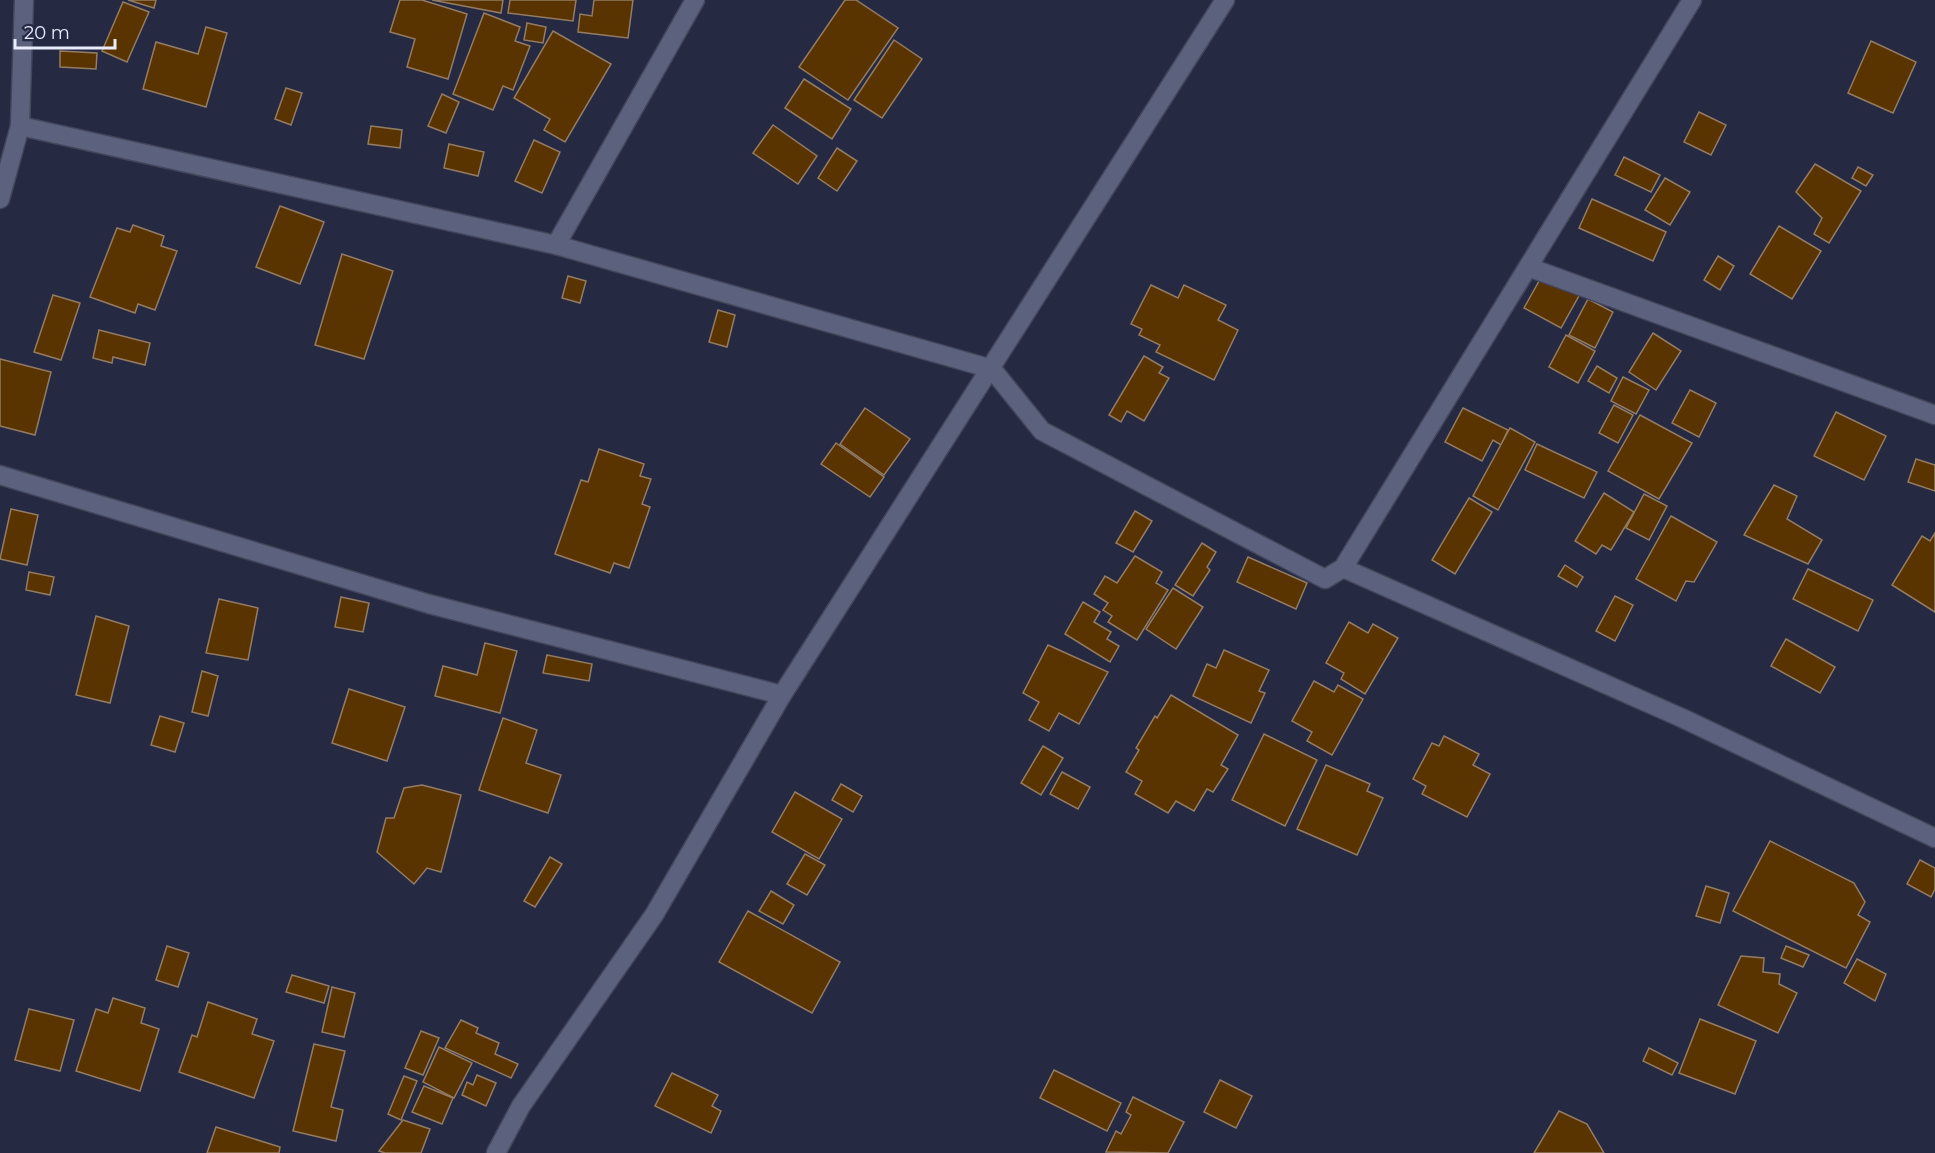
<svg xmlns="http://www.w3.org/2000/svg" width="1935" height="1153" font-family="Montserrat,sans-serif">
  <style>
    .building { fill: #593300; stroke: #937c63; stroke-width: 1.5 }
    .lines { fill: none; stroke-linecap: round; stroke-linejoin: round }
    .minor-casing { stroke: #43465b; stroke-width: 21 }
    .minor { stroke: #5c627e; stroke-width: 18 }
  </style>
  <rect width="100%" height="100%" fill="#252942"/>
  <!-- building -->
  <g class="building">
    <path d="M128,0h28l-2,8z"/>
    <path d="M400,0h22l45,14 -19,65 -41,-12 8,-28 -25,-7z"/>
    <path d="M432,0h71l-2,13z"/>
    <path d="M510,0h66l-3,21 -65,-8z"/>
    <path d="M594,0h39l-5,38 -50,-6 2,-18 12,2z"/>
    <path d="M845,0h11l42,28 -50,72 -49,-33z"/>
    <path d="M123,2l26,10 -22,50 -25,-11z"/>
    <path d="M484,13l36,14 -5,14 15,5 -17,44 -10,-4 -10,24 -40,-16z"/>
    <path d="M527,23l19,4 -3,16 -19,-3z"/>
    <path d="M206,27l21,6 -21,74 -63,-18 13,-47 42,12z"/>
    <path d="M553,31l58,33 -46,78 -21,-12 6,-11 -36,-21z"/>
    <path d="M894,40l28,19 -40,59 -28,-18z"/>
    <path d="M1871,41l45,21 -23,51 -45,-20z"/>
    <path d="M60,51l37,2 -1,16 -36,-2z"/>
    <path d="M804,79l47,30 -19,30 -47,-31z"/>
    <path d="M286,88l16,5 -11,32 -16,-6z"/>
    <path d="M442,94l17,8 -13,31 -18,-7z"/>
    <path d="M1699,112l27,13 -15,30 -27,-13z"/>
    <path d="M773,125l44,31 -19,28 -45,-31z"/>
    <path d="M371,126l31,4 -2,18 -32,-4z"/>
    <path d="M534,140l26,12 -18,41 -27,-12z"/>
    <path d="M449,144l35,8 -6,24 -34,-8z"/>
    <path d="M837,148l20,13 -20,30 -19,-13z"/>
    <path d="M1624,157l36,18 -9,17 -36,-17z"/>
    <path d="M1815,164l46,27 -32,52 -15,-9 8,-16 -26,-26z"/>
    <path d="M1858,167l15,8 -7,11 -14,-8z"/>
    <path d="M1665,178l25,14 -20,33 -25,-15z"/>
    <path d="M1592,199l74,33 -13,29 -74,-33z"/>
    <path d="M280,206l44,16 -24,62 -44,-17z"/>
    <path d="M133,225l31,11 -3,10 16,5 -22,59 -17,-6 -3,9 -45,-16 27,-69 13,4z"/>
    <path d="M1779,226l42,25 -29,48 -42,-25z"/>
    <path d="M342,254l51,17 -29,88 -49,-14z"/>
    <path d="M1718,256l16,10 -14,24 -16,-10z"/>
    <path d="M1543,274l37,20 -19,34 -37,-20z"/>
    <path d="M568,276l18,5 -6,22 -18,-5z"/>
    <path d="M1151,285l27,13 6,-13 42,20 -8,15 20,10 -24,50 -58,-28 4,-7 -21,-10 3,-6 -11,-5z"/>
    <path d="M53,295l27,8 -19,57 -27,-8z"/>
    <path d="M1588,299l25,13 -18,36 -26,-13z"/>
    <path d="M718,310l17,5 -8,32 -18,-5z"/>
    <path d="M99,330l51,13 -5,22 -32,-8 -1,6 -19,-5z"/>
    <path d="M1653,333l28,18 -25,39 -27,-18z"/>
    <path d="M1566,335l29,16 -17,32 -29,-16z"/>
    <path d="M1144,356l19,11 -4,6 10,5 -25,43 -17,-10 -6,11 -12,-7z"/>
    <path d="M0,359l51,13 -16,63 -35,-9z"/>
    <path d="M1597,366l20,12 -8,15 -21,-12z"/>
    <path d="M1623,377l26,13 -13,24 -25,-13z"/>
    <path d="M1690,390l26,13 -17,34 -27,-14z"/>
    <path d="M1614,405l19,10 -15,28 -19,-10z"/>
    <path d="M865,408l45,31 -26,36 -44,-31z"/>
    <path d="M1463,408l45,22 -7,15 -8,-5 -11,21 -37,-19z"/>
    <path d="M1836,412l50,24 -22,44 -50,-24z"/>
    <path d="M1640,415l52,28 -33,56 -51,-28z"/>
    <path d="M1510,428l25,14 -37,68 -25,-14z"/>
    <path d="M836,443l48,34 -14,20 -49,-33z"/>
    <path d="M1537,444l60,28 -13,26 -59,-28z"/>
    <path d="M599,449l45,15 -4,12 11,3 -9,25 8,3 -21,61 -15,-5 -4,10 -55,-19 26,-74 7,2z"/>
    <path d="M1916,459l19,6v26l-27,-9z"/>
    <path d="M1774,485l23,11 -10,23 35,21 -14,24 -64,-29z"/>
    <path d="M1604,493l30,19 -23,38 -9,-5 -6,9 -21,-13z"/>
    <path d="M1644,494l23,12 -18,34 -23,-12z"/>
    <path d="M1469,498l23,14 -37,62 -23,-14z"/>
    <path d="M11,509l27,6 -11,50 -27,-6z"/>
    <path d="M1135,511l17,10 -19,31 -17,-9z"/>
    <path d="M1671,516l46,26 -23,40 -8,-1 -10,20 -40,-22z"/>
    <path d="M1935,533v79l-43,-27 30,-49 8,5z"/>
    <path d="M1202,543l14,9 -9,15 3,3 -17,26 -18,-11z"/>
    <path d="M1135,556l27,16 -6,11 12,7 -31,50 -29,-18 4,-6 -9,-6 5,-7 -14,-9 11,-18 12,7z"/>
    <path d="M1248,557l59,26 -11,26 -59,-27z"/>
    <path d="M1565,565l18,12 -6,10 -19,-11z"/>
    <path d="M1808,569l65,31 -15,31 -65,-32z"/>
    <path d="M29,572l25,5 -4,18 -24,-5z"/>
    <path d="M1173,588l30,19 -27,42 -30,-20z"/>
    <path d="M1615,596l18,9 -18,36 -19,-10z"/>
    <path d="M341,597l28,6 -6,29 -28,-5z"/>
    <path d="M219,599l39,9 -10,52 -42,-7z"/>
    <path d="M1083,602l17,10 -6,10 17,10 -4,7 12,7 -9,16 -45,-28z"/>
    <path d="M96,616l33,10 -19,77 -34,-8z"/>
    <path d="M1349,622l19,11 5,-9 25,14 -33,56 -24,-15 3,-6 -18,-10z"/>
    <path d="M1786,639l49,28 -15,26 -49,-27z"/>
    <path d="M485,643l32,8 -17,62 -65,-17 8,-30 34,9z"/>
    <path d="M1048,645l60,27 -29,52 -20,-11 -10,18 -20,-11 10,-18 -16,-9z"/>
    <path d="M1224,650l45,20 -10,21 6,2 -14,30 -58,-27 14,-32 9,4z"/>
    <path d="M547,655l45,9 -3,17 -46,-8z"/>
    <path d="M202,671l16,5 -10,40 -16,-4z"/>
    <path d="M1314,681l20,11 4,-7 25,14 -31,56 -25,-14 5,-9 -20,-11z"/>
    <path d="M349,689l56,18 -18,54 -55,-18z"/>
    <path d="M1171,695l67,40 -17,30 7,4 -15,23 -6,-3 -13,22 -18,-10 -8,12 -33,-19 7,-13 -16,-9 13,-22 -3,-2 19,-32 2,2z"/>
    <path d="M160,716l24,7 -9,29 -24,-7z"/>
    <path d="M503,718l34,12 -11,33 35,12 -13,38 -69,-23z"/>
    <path d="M1264,734l53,26 -32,66 -53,-26z"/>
    <path d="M1444,736l35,18 -6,11 17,9 -23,43 -45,-23 4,-8 -13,-7 19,-36 7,3z"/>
    <path d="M1043,746l20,12 -22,37 -20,-12z"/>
    <path d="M1326,765l44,19 -3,7 16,7 -26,57 -60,-26z"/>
    <path d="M1062,772l28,15 -12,22 -28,-15z"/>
    <path d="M841,784l21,12 -9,16 -21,-12z"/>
    <path d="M422,785l39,10 -20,77 -14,-4 -13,16 -37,-32 9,-34h8l10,-30z"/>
    <path d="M795,792l47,27 -23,40 -47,-27z"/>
    <path d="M1770,841l84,42 11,19 -7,13 12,7 -24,46 -113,-57z"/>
    <path d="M805,854l20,11 -18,30 -20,-11z"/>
    <path d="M550,857l12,7 -27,43 -11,-6z"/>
    <path d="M1920,860l15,8v21l-4,8 -24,-13z"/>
    <path d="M1706,886l23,7 -9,30 -24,-7z"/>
    <path d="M771,891l23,14 -11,19 -24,-13z"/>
    <path d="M748,911l92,51 -28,51 -93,-51z"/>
    <path d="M167,946l22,7 -11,34 -22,-7z"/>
    <path d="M1786,946l23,9 -6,12 -22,-9z"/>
    <path d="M1741,956l23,2 -1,14 17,2 -1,10 18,9 -19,40 -60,-28z"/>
    <path d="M1857,959l29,15 -11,27 -31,-18z"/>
    <path d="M292,975l37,11 -5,17 -38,-11z"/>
    <path d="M332,987l23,6 -11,44 -22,-5z"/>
    <path d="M113,998l32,10 -4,15 18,6 -19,62 -64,-20 20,-62 12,4z"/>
    <path d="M208,1002l49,17 -5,15 22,7 -20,57 -75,-26 13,-37 5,2z"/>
    <path d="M29,1009l45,11 -14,51 -45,-11z"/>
    <path d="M1700,1019l56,22 -21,53 -56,-21z"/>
    <path d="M461,1020l17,8 -2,5 23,10 -4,11 23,10 -7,14 -66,-30z"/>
    <path d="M421,1031l18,7 -16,37 -18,-7z"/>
    <path d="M314,1044l31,7 -14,56 12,3 -7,31 -43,-10z"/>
    <path d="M439,1047l33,16 -18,35 -31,-16z"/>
    <path d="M1649,1048l29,15 -6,12 -29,-14z"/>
    <path d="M1054,1070l67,33 -14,28 -67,-33z"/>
    <path d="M672,1073l46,22 -6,11 9,5 -10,22 -56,-27z"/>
    <path d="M477,1075l19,8 -10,23 -24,-11 5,-13 6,3z"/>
    <path d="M404,1076l13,5 -16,39 -13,-6z"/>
    <path d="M1220,1080l32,16 -16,32 -32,-16z"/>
    <path d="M424,1086l29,12 -11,26 -30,-12z"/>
    <path d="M1133,1097l51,25 -16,31 -62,-1 10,-21 5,3 10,-19 -5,-3z"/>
    <path d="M1559,1111l28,13 17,29h-70z"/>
    <path d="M403,1120l27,9 -9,24h-36l-6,-2z"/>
    <path d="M216,1127l64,20 -1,6h-72z"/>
  </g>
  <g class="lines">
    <defs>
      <g id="minor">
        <path d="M20,126l536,119 436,124 50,62 283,148 18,-11 349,-568"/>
        <path d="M0,199l20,-73 4,-126"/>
        <path d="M556,245l139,-245"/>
        <path d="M1528,267l407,148"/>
        <path d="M0,475l429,129 353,91"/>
        <path d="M1343,568l339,150 253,120"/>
        <path d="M496,1153l25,-47 133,-191 128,-220 443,-695"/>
      </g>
    </defs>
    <!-- minor casing -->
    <use href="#minor" class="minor-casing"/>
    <!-- minor -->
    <use href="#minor" class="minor"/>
  </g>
  <!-- scale -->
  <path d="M15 39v9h100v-9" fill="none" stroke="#e9ecfd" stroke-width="3"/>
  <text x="24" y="39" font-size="18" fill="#e9ecfd" stroke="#252942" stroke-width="4.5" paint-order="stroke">20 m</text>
</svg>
